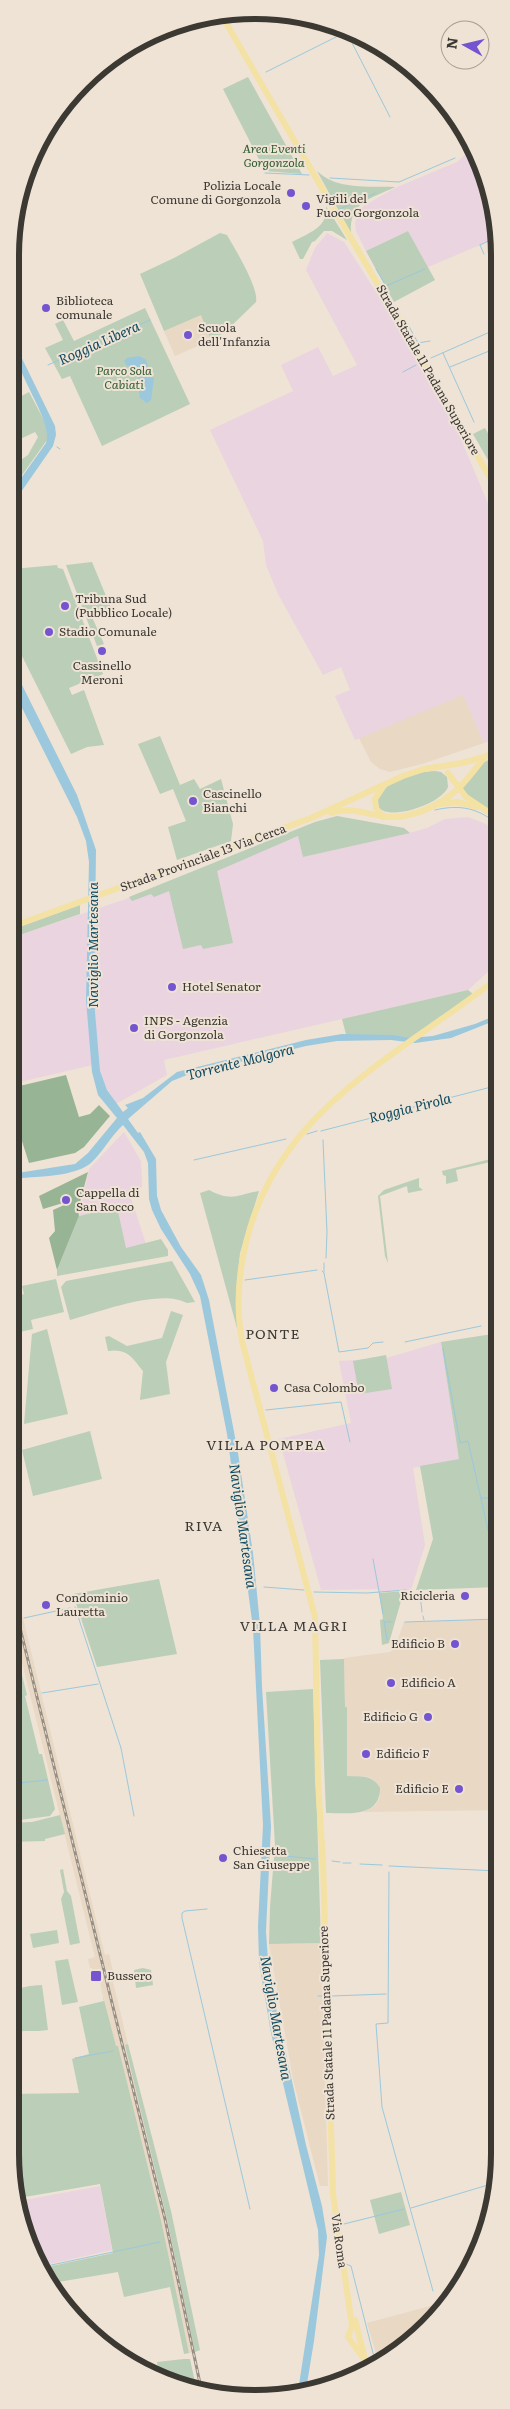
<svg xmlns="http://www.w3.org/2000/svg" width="510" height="2409" font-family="Literata,serif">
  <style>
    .built { fill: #e8d8c4 }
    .industrial { fill: #ead4e0 }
    .green { fill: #baceb8 }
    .forest { fill: #97b595 }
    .water { fill: #9bc8dc }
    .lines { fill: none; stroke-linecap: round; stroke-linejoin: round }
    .stream { stroke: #9bc8dc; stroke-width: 1 }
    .primary { stroke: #f3e2a3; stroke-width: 6 }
    .rail-casing { stroke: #978f85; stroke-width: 3 }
    .rail { stroke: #eee3d5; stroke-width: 1; stroke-dasharray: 4; stroke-linecap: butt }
    .poi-dot { fill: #7455cf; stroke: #eee3d5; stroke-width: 2 }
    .labels { text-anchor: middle; stroke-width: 4; stroke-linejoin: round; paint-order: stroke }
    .park-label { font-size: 12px; font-style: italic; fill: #325d32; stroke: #eee3d5 }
    .poi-label { font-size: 12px; fill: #3c3832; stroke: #eee3d5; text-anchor: start }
    .street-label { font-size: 12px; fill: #3c3832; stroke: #eee3d5 }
    .water-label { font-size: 14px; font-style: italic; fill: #0e4a5f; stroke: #eee3d5 }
    .neighbourhood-label { font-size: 14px; letter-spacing: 1px; fill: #3c3832; stroke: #eee3d5 }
    .rim { fill: none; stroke: #3c3832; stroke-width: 6 }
  </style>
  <rect width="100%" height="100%" fill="#eee3d5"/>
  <!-- built -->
  <g class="built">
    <path d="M202,314l9,26 -36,16 -11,-25z"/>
    <path d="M463,694l21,49 -62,21 -32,8 -10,-3 -9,-7 -12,-24z"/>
    <path d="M11,1569l91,375 3,11 4,-1 6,27 -2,1 15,62 -3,1 42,174 28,133 -6,1 -28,-133 -43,-173h-2l-16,-67 -5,1 -3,-13h-2l-2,-9 7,-2 -84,-339z"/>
    <path d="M498,1619v191l-135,2 12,-6 5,-9 -5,-16 -4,-3 -8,-2 -16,1 -3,-119 46,-6 5,-4 9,-26z"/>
    <path d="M321,1943l7,243h-8l-27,-107 -24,-135z"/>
    <path d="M445,2302l-29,36 -38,22 -11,-37z"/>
  </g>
  <!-- industrial -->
  <g class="industrial">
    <path d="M476,151l23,86 -71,30 -20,-36 -42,20 -10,-20 -1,-8 5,-13 5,-5 32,-18 60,-25 9,-8z"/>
    <path d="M327,233l17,9 47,73 67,117 39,93 -1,5 3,-1v209l-15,5 -21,-48 -108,45 -20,-44 15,-6 -9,-23 -18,8 -45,-81 -12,-29 -3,-24 -53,-111 83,-39 -12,-26 37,-18 15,29 24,-11 -51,-95 9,-22z"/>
    <path d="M468,817l18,7 13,11v127l-31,28 -304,70 3,15 -51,29 -23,-39 -82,19v-146l156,-53 132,-49 4,21 110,-25 14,-4 18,-9z"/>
    <path d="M124,1132l17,29 1,26 -13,5 17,52 -20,5 -10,-42 -37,9 10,-47z"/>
    <path d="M441,1342l18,117 -46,9 12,77 -14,45 -31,2 -1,-3 -58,1 -42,-151 72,-16 -12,-62 47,-3z"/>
    <path d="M100,2186l12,64 -71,16 -12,-19 -10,-46z"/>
  </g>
  <!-- green -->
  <g class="green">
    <path d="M248,77l54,97 -37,-3 -42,-82z"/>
    <path d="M317,171c19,19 52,15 78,16 -24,12 -46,14 -44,46z"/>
    <path d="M326,206l21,34 -15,-9h-8l-9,10 -3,1 -9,17h-3l-8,-17c17,-9 37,-15 34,-36z"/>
    <path d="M408,231l27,49 -41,22 -28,-51z"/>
    <path d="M220,233l7,2c8,14 32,53 29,67l-31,30 -14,8 -10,-25 -37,16 -24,-57 34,-16z"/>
    <path d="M145,308l45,96 -88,42 -32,-70 -8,3 -17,-31 18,-8 -8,-16 8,-4 11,21z"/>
    <path d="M29,392l18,34v14l-35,49v-23l16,-11 10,-18 -3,-5 -19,9 -4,-9v-31z"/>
    <path d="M485,428l14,25v26l-26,-45z"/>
    <path d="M92,562l19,46 -19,9 12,27 -7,2 -31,-81z"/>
    <path d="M57,565l1,3 5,1 40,105 -34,14 3,7 12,-5 20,55 -17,2 -16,7 -59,-118v-67z"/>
    <path d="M160,736l20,49 14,-6 6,10 21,-10 12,45 -2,17 -54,19 -9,-33 18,-6 -13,-32 -13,5 -22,-50z"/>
    <path d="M499,754l-2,16 2,45 -27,-16 -10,-10 21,-26z"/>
    <path d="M435,771l6,1 6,5 1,10c-6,16 -56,34 -69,21l-2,-10c11,-18 38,-26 58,-27z"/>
    <path d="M337,816l67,12 6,5 -107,24 -5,-21 -81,35 16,72 -30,6 -2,-4 -18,4 -14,-58 -15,6 -3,-3 -19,7 -3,-4 186,-75z"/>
    <path d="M80,905v9l-69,24v-8z"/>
    <path d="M468,990l6,5 -60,45 -67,-2 -5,-19z"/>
    <path d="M499,1157v3l-43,10 2,11 -12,3v-8l-3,-1 -1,-4z"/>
    <path d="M419,1178v9l4,3 -15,3 -1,-7 -27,10 8,67 -3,-7 -7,-60 6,-6z"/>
    <path d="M209,1190c23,12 28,5 50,1l-19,62 -3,30v45l-37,-135z"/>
    <path d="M117,1207l9,41 35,-9 7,11v6l-111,20v-6l22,-54z"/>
    <path d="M172,1261l23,41 -8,1c-27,-15 -88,9 -117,17l-9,-33 5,-6z"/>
    <path d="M56,1279l8,33 -33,8 2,9 -22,5v-36l13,-4 -2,-8z"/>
    <path d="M171,1311l12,4 -17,47 4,32 -30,6 3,-29c-11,-14 -16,-23 -35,-20l-3,-14 4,-1 18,10 35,-8z"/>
    <path d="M47,1329l21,85 -44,10 8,-90z"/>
    <path d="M499,1333l-1,239 -6,-23 6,38 -82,3 17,-51 -13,-73 39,-7 -18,-117z"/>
    <path d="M386,1355l6,34 -33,5 -6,-33z"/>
    <path d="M90,1431l12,48 -69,17 -11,-46z"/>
    <path d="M159,1579l18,75 -80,13 -24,-73z"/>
    <path d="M407,1591l-6,10 -12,42 -7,2 -2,-25 3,-1 -4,-26z"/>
    <path d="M11,1631l16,64 -2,1 14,58h3l13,55 -5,7 -38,5 -2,-16z"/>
    <path d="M344,1659l1,48h2v69c14,1 25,-2 33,12 0,30 -32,25 -54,25l-6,-153z"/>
    <path d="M313,1689l8,254 -52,1 1,-37 5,-62 -9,-153z"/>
    <path d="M60,1815l5,19 -20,5v2l-35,1v-19l22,-1z"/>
    <path d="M63,1869l4,22 4,5 9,47 -10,2 -9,-46 3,-7 -4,-22z"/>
    <path d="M57,1930l2,13 -26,5 -3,-14z"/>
    <path d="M68,1959l10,43 -16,3 -7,-44z"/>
    <path d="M143,1968l8,2 2,15 -17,3 -2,-18z"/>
    <path d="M99,1980l17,66h2l43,174 28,133 -5,1 -14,-67 -46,10 -6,-25 -66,11 -10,-15 71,-15 -13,-69 -81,14 -9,-44v-60l69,-1 -7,-34 17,-5 -10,-47 25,-6z"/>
    <path d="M42,1985l6,45c-13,2 -24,0 -38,2v-35c7,-11 20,-11 32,-12z"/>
    <path d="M128,2044l43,167 29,139 -5,2 -28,-133 -42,-174z"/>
    <path d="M401,2192l9,33 -31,9 -9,-34z"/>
    <path d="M184,2359h6l6,28 -37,-10 -2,-15z"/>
  </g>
  <!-- forest -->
  <g class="forest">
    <path d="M66,1075l13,42 11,-3 9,-9 11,11 -26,31 -9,6 -46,10 -18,-56v-19z"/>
    <path d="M88,1172l-10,38 1,6 -22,54 -8,-32 6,-7 -2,-21 18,-8 -1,-4 -5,-1 -2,6 -20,6 -4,-13z"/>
  </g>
  <!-- water -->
  <g class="water">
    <path d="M12,338l43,88 1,9 -3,11 -41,59v-14l34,-48c9,-21 -34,-73 -34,-105z"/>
    <path d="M139,356l7,4 4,15 4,3 -3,22 -4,3 -7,-5 -2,-14 2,-15 -13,-3 -3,-5 3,-3z"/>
    <path d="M12,665l65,130 19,55 -2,150 6,71 7,19 16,22 5,-4 -3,-3 18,-7 34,-26 129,-32 36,-6 50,1 18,3 23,-2 42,-12 24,-10v5l-48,19 -36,5 -24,-3 -54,1 -31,5 -119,29 -15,6 -44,38 10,14 2,-1 16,27 1,37 4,14 20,37 20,28 8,25 29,153 15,100 7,72 2,62 9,139 -5,105 2,30 6,38 32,146 16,61 5,31 -13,104 -8,49 -8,1 21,-136 -1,-25 -47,-197 -12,-71 -1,-36 5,-101 -10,-197 -26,-194 -27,-138 -10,-22 -29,-45 -9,-19 -3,-11 -1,-36 -4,-11 -21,-27c-12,11 -19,25 -30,36 -16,17 -59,15 -82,18v-5l64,-10 13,-11 29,-35 -19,-23 -6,-23 -6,-72 3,-138 -3,-21 -9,-24 -65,-129z"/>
  </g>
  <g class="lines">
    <!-- stream -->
    <g class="stream">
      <path d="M345,30l1,1"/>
      <path d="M349,37l41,80"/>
      <path d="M266,72l76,-38"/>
      <path d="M265,173l44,2"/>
      <path d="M330,178l69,4 56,-24"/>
      <path d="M340,209l36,-16"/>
      <path d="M480,245l19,-9"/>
      <path d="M480,245l4,9"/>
      <path d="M489,264l10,24"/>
      <path d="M376,269l10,17 39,-17"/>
      <path d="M498,278l1,-1"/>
      <path d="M405,319l13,24 12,-2"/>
      <path d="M443,353l31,69"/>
      <path d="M431,358l68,-30"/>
      <path d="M48,365l102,-45"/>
      <path d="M450,367l49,-20"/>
      <path d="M403,372l13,-7"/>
      <path d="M57,447l3,2"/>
      <path d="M435,810c25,-6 45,-2 64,16"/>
      <path d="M321,1131l178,-46"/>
      <path d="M307,1134l10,-3"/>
      <path d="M323,1140l4,92 -1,26"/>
      <path d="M194,1160l92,-21"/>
      <path d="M324,1263v9"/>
      <path d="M322,1271l2,2 15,79 29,-4 5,-5 10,-1"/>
      <path d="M245,1280l72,-10"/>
      <path d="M490,1324l9,-2"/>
      <path d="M405,1342l76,-16"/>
      <path d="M443,1348l17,95 8,-2 30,133"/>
      <path d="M266,1410l75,-8 9,40"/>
      <path d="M482,1498l16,1"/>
      <path d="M373,1559l10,54"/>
      <path d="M264,1587l40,3"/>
      <path d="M314,1592l53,1 39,-3"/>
      <path d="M420,1594l2,18"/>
      <path d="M75,1607l46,141 13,68"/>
      <path d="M423,1616l1,4"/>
      <path d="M24,1618l46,-10"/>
      <path d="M384,1621l3,19"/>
      <path d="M385,1622h7"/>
      <path d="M405,1622l93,-3"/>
      <path d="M42,1693l56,-9"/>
      <path d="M10,1698l13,-2"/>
      <path d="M10,1784l37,-4"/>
      <path d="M276,1855l39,4"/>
      <path d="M332,1861l8,1"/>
      <path d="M343,1863h8"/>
      <path d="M360,1864l22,1"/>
      <path d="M389,1866l109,5"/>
      <path d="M389,1872l-1,151 -12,1 6,83 51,184"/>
      <path d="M207,1909l-22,2 -3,2v5l68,291"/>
      <path d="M318,1996h4"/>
      <path d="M332,1996l54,-2"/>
      <path d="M75,2058l38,-7"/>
      <path d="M498,2072l-4,-33 4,-22"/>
      <path d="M411,2208l87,-26"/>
      <path d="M344,2224l60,-15"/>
      <path d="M346,2264l5,2 23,91"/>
      <path d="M42,2267l118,-25"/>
    </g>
    <!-- primary -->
    <g class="primary">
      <path d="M222,16l277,477"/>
      <path d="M448,773l18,24 33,22"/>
      <path d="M440,804l17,-2 20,5"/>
      <path d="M331,813c17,-6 33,0 50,3 27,5 59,-10 78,-28 9,-9 17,-20 25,-30"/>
      <path d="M383,817l-7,-9 -1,-9 8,-12"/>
      <path d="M11,927l300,-109 92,-42 21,-7 38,-6 22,-6 15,-7"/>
      <path d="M323,1862l10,332 19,132 -4,11 17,23"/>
      <path d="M323,1864l-5,-82 -3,-165 -73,-276c-7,-38 -3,-76 8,-113 37,-124 154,-176 249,-251"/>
      <path d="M355,2320l12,47"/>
    </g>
    <defs>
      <path id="rail" d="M11,1591l154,628 36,169"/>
    </defs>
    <!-- rail casing -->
    <use href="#rail" class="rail-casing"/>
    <!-- rail -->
    <use href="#rail" class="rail"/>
  </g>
  <!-- markers -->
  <g class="poi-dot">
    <circle cx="291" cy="193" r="5"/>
    <circle cx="306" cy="206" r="5"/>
    <circle cx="46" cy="308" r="5"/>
    <circle cx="188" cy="335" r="5"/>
    <circle cx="65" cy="606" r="5"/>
    <circle cx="49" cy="632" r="5"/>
    <circle cx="102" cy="651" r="5"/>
    <circle cx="193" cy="801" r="5"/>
    <circle cx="172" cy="987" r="5"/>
    <circle cx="134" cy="1028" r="5"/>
    <circle cx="66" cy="1200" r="5"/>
    <circle cx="274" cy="1388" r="5"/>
    <circle cx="465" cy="1596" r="5"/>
    <circle cx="46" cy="1605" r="5"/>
    <circle cx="455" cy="1644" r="5"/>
    <circle cx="391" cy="1683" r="5"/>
    <circle cx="428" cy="1717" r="5"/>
    <circle cx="366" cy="1754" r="5"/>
    <circle cx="459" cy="1789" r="5"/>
    <circle cx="223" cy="1858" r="5"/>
    <rect x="90" y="1970" width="12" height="12" rx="2.5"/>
  </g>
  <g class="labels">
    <!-- park labels -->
    <g class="park-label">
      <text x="274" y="153">Area Eventi<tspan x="274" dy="14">Gorgonzola</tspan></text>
      <text x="124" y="375">Parco Sola<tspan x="124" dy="14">Cabiati</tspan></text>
    </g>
    <!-- poi labels -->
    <g class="poi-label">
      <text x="281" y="190" text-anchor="end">Polizia Locale<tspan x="281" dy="14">Comune di Gorgonzola</tspan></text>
      <text x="316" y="203">Vigili del<tspan x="316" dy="14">Fuoco Gorgonzola</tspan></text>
      <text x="56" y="305">Biblioteca<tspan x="56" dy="14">comunale</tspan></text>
      <text x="198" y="332">Scuola<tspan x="198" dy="14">dell'Infanzia</tspan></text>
      <text x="75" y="603">Tribuna Sud<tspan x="75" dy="14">(Pubblico Locale)</tspan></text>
      <text x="59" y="636">Stadio Comunale</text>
      <text x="102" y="670" text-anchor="middle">Cassinello<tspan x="102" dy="14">Meroni</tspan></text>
      <text x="203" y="798">Cascinello<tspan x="203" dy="14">Bianchi</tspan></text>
      <text x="182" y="991">Hotel Senator</text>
      <text x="144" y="1025">INPS - Agenzia<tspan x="144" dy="14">di Gorgonzola</tspan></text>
      <text x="76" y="1197">Cappella di<tspan x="76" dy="14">San Rocco</tspan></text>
      <text x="284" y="1392">Casa Colombo</text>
      <text x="455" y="1600" text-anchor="end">Ricicleria</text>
      <text x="56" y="1602">Condominio<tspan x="56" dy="14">Lauretta</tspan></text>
      <text x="445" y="1648" text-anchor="end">Edificio B</text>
      <text x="401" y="1687">Edificio A</text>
      <text x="418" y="1721" text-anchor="end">Edificio G</text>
      <text x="376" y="1758">Edificio F</text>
      <text x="449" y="1793" text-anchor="end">Edificio E</text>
      <text x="233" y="1855">Chiesetta<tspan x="233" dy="14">San Giuseppe</tspan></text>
      <text x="107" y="1980">Bussero</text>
    </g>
    <!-- street labels -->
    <g class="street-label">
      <text transform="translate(428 370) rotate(60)" y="4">Strada Statale 11 Padana Superiore</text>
      <text transform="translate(203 858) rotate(-20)" y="4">Strada Provinciale 13 Via Cerca</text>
      <text transform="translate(327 2023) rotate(-92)" y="4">Strada Statale 11 Padana Superiore</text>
      <text transform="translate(339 2241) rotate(82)" y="4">Via Roma</text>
    </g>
    <!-- water labels -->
    <g class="water-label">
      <text transform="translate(99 343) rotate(-24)" y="5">Roggia Libera</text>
      <text transform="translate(93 945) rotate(-90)" y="5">Naviglio Martesana</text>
      <text transform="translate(240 1062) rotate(-14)" y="5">Torrente Molgora</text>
      <text transform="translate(410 1108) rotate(-14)" y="5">Roggia Pirola</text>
      <text transform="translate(243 1526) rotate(82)" y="5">Naviglio Martesana</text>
      <text transform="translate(276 2018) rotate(80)" y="5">Naviglio Martesana</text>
    </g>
    <!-- neighbourhood labels -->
    <g class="neighbourhood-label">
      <text x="273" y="1339">PONTE</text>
      <text x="266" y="1450">VILLA POMPEA</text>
      <text x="204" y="1531">RIVA</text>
      <text x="294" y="1631">VILLA MAGRI</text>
    </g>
  </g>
  <!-- crop -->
  <path d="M0 0H510V2409H0ZM255 19H255A236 236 0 0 1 491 255V2154A236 236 0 0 1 255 2390H255A236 236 0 0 1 19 2154V255A236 236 0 0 1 255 19Z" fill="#eee3d5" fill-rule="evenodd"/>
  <path class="rim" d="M255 19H255A236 236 0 0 1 491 255V2154A236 236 0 0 1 255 2390H255A236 236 0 0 1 19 2154V255A236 236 0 0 1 255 19Z"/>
  <!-- north arrow -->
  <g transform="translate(465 45) rotate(278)"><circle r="24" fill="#eee3d5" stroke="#a79f94"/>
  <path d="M0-4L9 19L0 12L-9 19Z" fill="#7455cf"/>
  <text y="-8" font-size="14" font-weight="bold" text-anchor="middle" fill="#3c3832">N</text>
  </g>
</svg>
